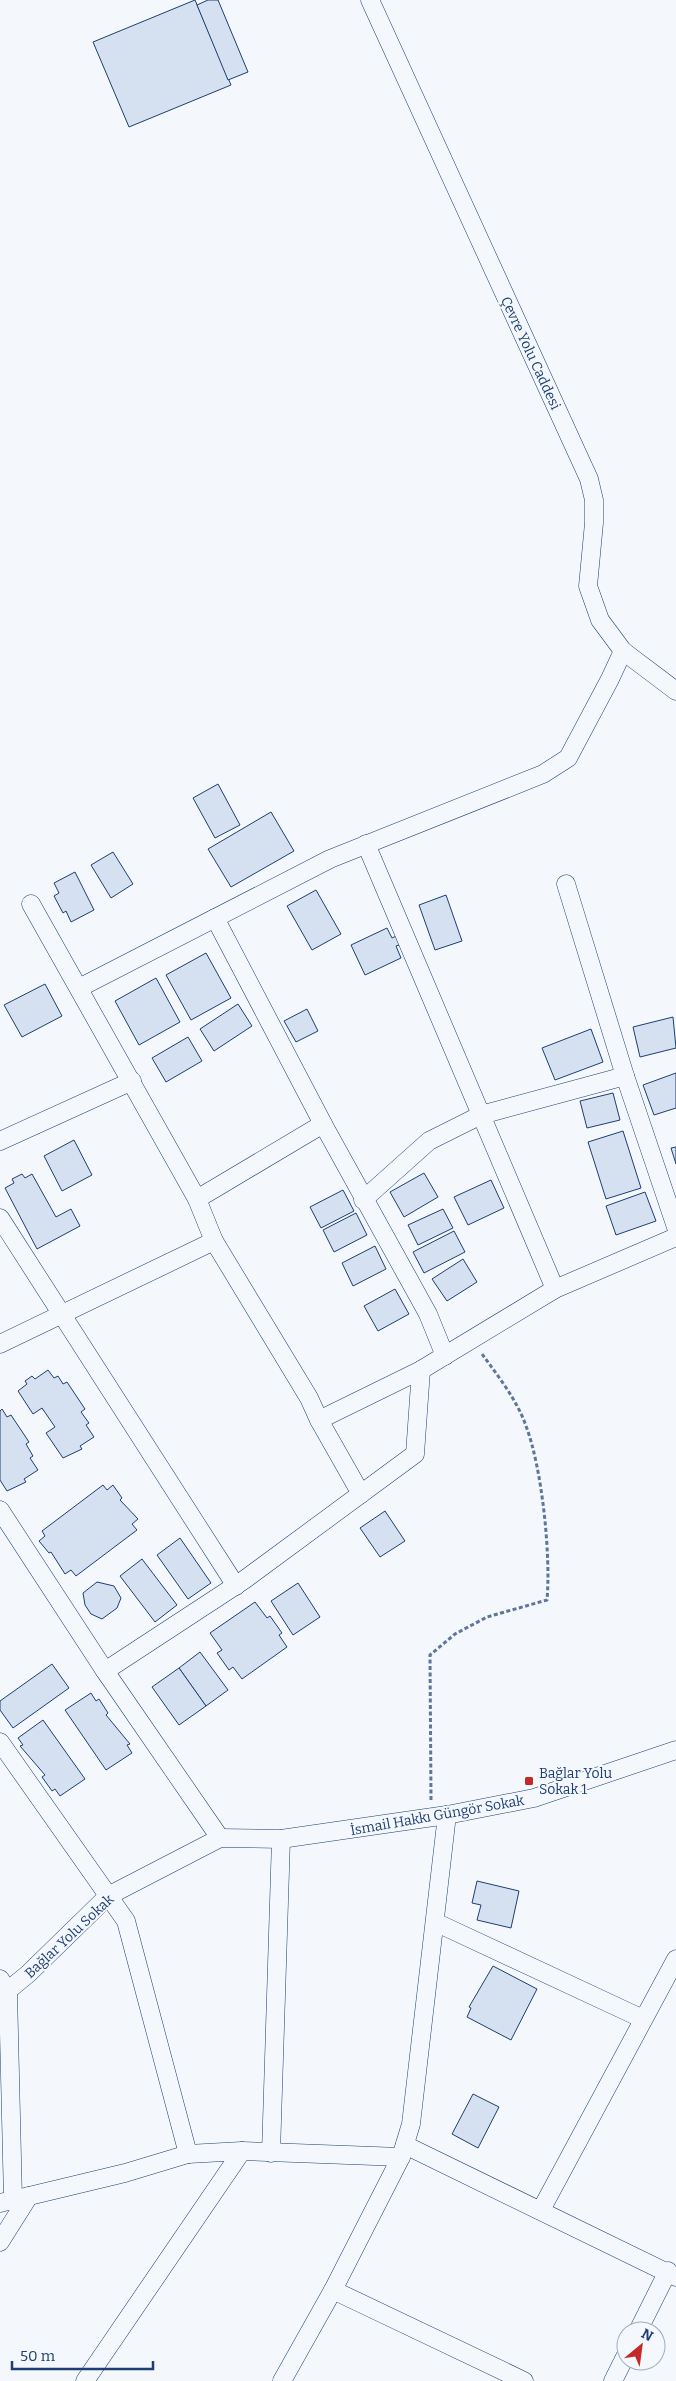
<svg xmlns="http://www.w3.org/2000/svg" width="676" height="2381" font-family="Bitter,serif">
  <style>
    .building { fill: #d5e0f0; stroke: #1d3f73 }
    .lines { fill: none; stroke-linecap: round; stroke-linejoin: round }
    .street-casing { stroke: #1d3f73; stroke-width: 19 }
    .path { stroke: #5e769c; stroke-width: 3; stroke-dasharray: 4 2.5; stroke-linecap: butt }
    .street { stroke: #f4f7fb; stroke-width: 18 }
    .poi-dot { fill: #c62828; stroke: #f4f7fb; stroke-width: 2 }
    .labels { text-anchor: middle; stroke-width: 4; stroke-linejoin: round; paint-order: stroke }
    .street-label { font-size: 14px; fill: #1d3f73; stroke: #f4f7fb }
    .poi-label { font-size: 14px; fill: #1d3f73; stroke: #f4f7fb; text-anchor: start }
  </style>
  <rect width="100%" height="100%" fill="#f4f7fb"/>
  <!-- building -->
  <g class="building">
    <path d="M195,0l36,85 -102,42 -36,-85z"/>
    <path d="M208,0h10l30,72 -20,8 -31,-75z"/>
    <path d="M218,784l22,41 -25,13 -22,-40z"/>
    <path d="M271,812l23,39 -63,36 -23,-38z"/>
    <path d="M113,852l20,32 -22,14 -20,-33z"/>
    <path d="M75,872l19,38 -23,12 -5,-11 -3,2 -9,-17 5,-3 -5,-10z"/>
    <path d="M316,890l25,44 -29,16 -25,-44z"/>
    <path d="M446,895l16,46 -27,9 -16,-45z"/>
    <path d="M387,928l5,10 6,-3 4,9 -6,2 5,12 -36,17 -14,-30z"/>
    <path d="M206,953l25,45 -40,22 -25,-45z"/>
    <path d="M156,978l24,44 -41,23 -24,-44z"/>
    <path d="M45,984l17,32 -40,21 -18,-32z"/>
    <path d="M238,1004l14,22 -38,25 -14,-22z"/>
    <path d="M307,1009l11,22 -22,11 -12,-21z"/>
    <path d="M673,1017l3,31 -36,9 -7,-30z"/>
    <path d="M591,1029l12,33 -48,18 -13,-32z"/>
    <path d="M188,1037l14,24 -36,21 -14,-24z"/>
    <path d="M676,1073v35l-22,7 -11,-30z"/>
    <path d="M613,1093l7,27 -33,8 -7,-27z"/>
    <path d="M623,1131l18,57 -35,11 -18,-57z"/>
    <path d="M74,1140l18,35 -30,16 -18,-35z"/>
    <path d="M676,1147v17l-5,-16z"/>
    <path d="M424,1173l14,24 -34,20 -14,-25z"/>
    <path d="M22,1174l3,4 7,-4 24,43 15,-8 9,17 -43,23 -32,-61 9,-5 -2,-4z"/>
    <path d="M491,1180l13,28 -36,17 -14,-28z"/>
    <path d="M343,1190l11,21 -33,17 -11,-21z"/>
    <path d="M645,1192l11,29 -40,14 -10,-29z"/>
    <path d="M443,1209l10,19 -35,17 -10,-20z"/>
    <path d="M356,1213l11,22 -33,17 -11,-22z"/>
    <path d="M454,1231l11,21 -41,21 -11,-21z"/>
    <path d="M375,1246l11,23 -33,17 -11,-23z"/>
    <path d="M463,1259l14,23 -30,19 -15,-22z"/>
    <path d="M395,1289l14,25 -31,17 -14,-25z"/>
    <path d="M48,1370l6,8 4,-2 5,8 4,-2 18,27 -4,3 8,11 -3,2 8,12 -14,9 2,3 -19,9 -17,-25 9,-6 -13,-19 -9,6 -15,-23 9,-7 -2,-3 7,-5 3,3z"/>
    <path d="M2,1409l5,8 4,-2 18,27 -3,2 7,12 -3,2 8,12 -14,9 2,3 -19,9 -7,-11v-69z"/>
    <path d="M103,1485l4,5 6,-5 9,13 -2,2 18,19 -6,5 5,6 -61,46 -5,-6 -6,4 -14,-22 -2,1 -10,-12 6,-5 -3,-5z"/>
    <path d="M385,1511l20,30 -25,16 -20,-29z"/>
    <path d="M180,1538l31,45 -23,16 -31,-44z"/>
    <path d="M142,1559l35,46 -22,17 -35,-46z"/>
    <path d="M97,1582l17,4 7,12 -4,10 -15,11 -11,-5 -6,-9 -2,-12z"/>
    <path d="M298,1583l22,34 -27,18 -22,-34z"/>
    <path d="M255,1602l12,16 3,-2 12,17 -3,2 8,12 -45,32 -9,-12 -4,3 -12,-17 5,-3 -12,-17z"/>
    <path d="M200,1652l28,38 -22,16 -27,-38z"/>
    <path d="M52,1664l17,24 -56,40 -13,-18v-9z"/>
    <path d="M179,1668l27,38 -27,19 -27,-38z"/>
    <path d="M91,1693l5,8 3,-2 9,14 -2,2 24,29 -3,1 5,8 -26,17 -41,-60z"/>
    <path d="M43,1720l42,59 -25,17 -5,-7 -3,2 -10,-14 3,-2 -25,-29 3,-1 -5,-7z"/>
    <path d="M477,1881l42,10 -8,37 -34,-8 4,-15 -9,-2z"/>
    <path d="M493,1966l44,23 -26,51 -44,-23 4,-9 -2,-1z"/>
    <path d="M473,2094l26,13 -21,41 -26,-14z"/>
  </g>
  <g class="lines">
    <defs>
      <g id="street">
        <path d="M370,0l219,479 5,21v23l-6,63 12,34 23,31 53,40"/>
        <path d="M366,844l189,445"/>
        <path d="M566,884l59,192 51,151"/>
        <path d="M31,904l166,295"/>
        <path d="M79,988l251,-129 213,-85 25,-16 42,-79 13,-28"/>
        <path d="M323,1124l105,190 17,42"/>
        <path d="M0,1141l132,-60"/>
        <path d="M363,1200l66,-59 52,-26 144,-39"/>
        <path d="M0,1218l236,368"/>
        <path d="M214,1241l95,157 10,22 102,-50 134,-81 121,-52"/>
        <path d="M0,1344l214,-103 -17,-42 126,-75 -108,-206"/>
        <path d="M319,1420l42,74"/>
        <path d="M0,1510l105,161 115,167"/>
        <path d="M105,1671l139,-91 171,-126 6,-84"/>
        <path d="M0,1742l126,179 62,233"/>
        <path d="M435,1922l208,97"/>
        <path d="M0,1979l8,13 5,208"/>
        <path d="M0,1997l28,-23 80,-78 112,-58 61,1 166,-24 87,-17 142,-48"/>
        <path d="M405,2145l271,132"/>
        <path d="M271,2153l10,-314"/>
        <path d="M0,2203l125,-30 63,-19 54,-3 159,6"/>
        <path d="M541,2210l135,-251"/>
        <path d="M0,2242l29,-46"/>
        <path d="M333,2290l191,91"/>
        <path d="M638,2331l30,-60"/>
        <path d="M85,2381l157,-230"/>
        <path d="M282,2381l51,-91 68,-133 10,-33 36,-309"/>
        <path d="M613,2381l13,-26"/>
      </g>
    </defs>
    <!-- street casing -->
    <use href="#street" class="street-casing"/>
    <!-- path -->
    <path class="path" d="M431,1800l-1,-145 25,-21 32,-17 60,-17c4,-45 -5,-132 -21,-174 -9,-26 -28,-50 -44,-72"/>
    <!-- street -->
    <use href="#street" class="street"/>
  </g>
  <!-- markers -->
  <rect class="poi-dot" x="524" y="1776" width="10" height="10" rx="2.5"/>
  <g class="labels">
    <!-- street labels -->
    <g class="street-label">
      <text transform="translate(531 353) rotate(65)" y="5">Çevre Yolu Caddesi</text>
      <text transform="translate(437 1815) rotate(-10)" y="5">İsmail Hakkı Güngör Sokak</text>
      <text transform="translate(69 1936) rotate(-43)" y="5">Bağlar Yolu Sokak</text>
    </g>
    <!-- poi labels -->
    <g class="poi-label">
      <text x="539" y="1778">Bağlar Yolu<tspan x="539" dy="16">Sokak 1</tspan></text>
    </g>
  </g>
  <!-- north arrow -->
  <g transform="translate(641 2346) rotate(29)"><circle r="24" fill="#f4f7fb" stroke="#9eadc5"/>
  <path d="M0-4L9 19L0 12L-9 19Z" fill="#c62828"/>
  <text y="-8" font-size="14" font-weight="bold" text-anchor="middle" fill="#1d3f73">N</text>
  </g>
  <!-- scale -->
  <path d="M12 2361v8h141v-8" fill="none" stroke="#1d3f73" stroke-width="2.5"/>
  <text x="20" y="2361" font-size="15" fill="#1d3f73" stroke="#f4f7fb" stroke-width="4" paint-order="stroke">50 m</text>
</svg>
